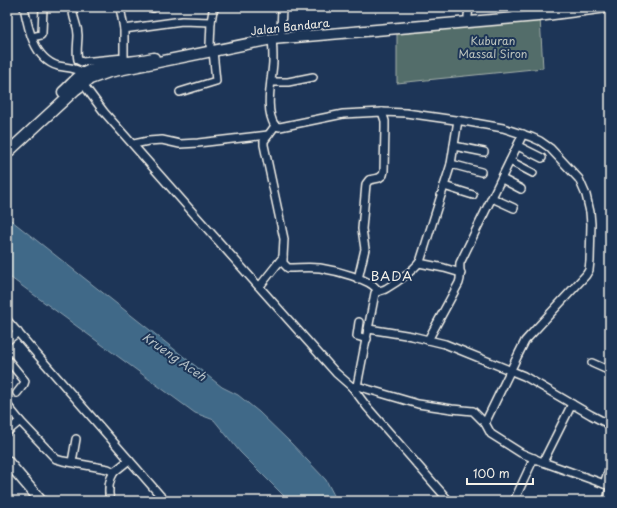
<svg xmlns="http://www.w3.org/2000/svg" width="617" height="508" font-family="'Playpen Sans',sans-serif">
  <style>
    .green { fill: #536d6a; stroke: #a4afa9 }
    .water { fill: #406988; stroke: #889fae }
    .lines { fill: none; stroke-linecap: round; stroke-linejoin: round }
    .minor-casing { stroke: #f4f1e8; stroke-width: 10 }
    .highway-casing { stroke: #f4f1e8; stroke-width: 13 }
    .minor { stroke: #1d3557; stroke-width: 7 }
    .highway { stroke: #1d3557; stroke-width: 10 }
    .labels { text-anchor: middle; stroke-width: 4; stroke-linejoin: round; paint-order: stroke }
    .street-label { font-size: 11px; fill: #f4f1e8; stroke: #1d3557 }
    .park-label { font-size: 11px; fill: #bcc3bc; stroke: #1d3557 }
    .water-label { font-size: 12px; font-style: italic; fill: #b5c1c6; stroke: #1d3557 }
    .quarter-label { font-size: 13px; letter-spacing: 1px; fill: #f4f1e8; stroke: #1d3557 }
  </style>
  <rect width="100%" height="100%" fill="#1d3557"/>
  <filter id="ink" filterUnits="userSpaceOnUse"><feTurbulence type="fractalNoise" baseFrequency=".025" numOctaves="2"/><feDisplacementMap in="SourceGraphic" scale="8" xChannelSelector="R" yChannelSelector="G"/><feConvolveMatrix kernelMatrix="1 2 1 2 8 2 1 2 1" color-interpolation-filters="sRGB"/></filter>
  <g filter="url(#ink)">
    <!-- green -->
    <path class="green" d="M540,18l3,50 -146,15v-49l74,-7 1,-3z"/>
    <!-- water -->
    <path class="water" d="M7,217l215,170 16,8 21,17 31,30 36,38 11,21h-48l-49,-49 -26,-32 -19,-7 -188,-138z"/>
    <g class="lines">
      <defs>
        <g id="minor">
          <path d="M24,7c4,21 10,52 34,59 10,2 17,1 26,7"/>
          <path d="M73,7c-1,13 5,16 5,28 0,8 -2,17 0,25l4,2 42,-4"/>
          <path d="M120,7l4,22"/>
          <path d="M150,7l3,1"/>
          <path d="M468,16l1,-9"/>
          <path d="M281,32l1,-25"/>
          <path d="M32,37l9,-2 1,-2 1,-26"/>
          <path d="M272,39c1,8 1,15 1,23 -1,19 -9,47 2,64"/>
          <path d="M210,45l1,-23"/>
          <path d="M126,61l-2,-3v-29l58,-8 29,1 2,-12 3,-3"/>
          <path d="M271,82h17l25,-5"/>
          <path d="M83,84l21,28 91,103 141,158 16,14 5,-1 61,18 34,5 21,2 12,12 6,11 30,19 19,8 70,25"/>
          <path d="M180,92l36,-11 -3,-30"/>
          <path d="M275,126l5,1 63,-13 39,-2 24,1 63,9 34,6 28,9 9,4 10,7 29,31 7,16 4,17 1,12 -1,37 -1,9 -3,5 -50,54 -11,12 -7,14 -33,68"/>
          <path d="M134,144l14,-3 14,-1 18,4 18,-1 70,-8"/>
          <path d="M454,146l30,6"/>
          <path d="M518,146l24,12"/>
          <path d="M510,161l23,12"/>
          <path d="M451,164l30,8"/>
          <path d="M502,179l19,10"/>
          <path d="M444,186l29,9"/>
          <path d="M492,198l22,10"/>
          <path d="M283,257v6l5,5c11,0 21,-1 32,0 13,2 52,11 58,23"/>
          <path d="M419,263l25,5 17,5"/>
          <path d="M358,279l7,-30 -3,-20 4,-45 3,-4 10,-2 4,-3 1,-4 1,-43v-7l-3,-9"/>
          <path d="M260,286l23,-29 1,-18 -20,-94v-4l11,-15"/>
          <path d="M7,320l158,181"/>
          <path d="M359,322l-2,14 10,3"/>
          <path d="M369,329l43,7 33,8 79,32 67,39 19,10"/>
          <path d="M428,340l31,-57c3,-8 0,-12 1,-20l63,-129"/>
          <path d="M7,341l11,-9"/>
          <path d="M7,359l18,22 -1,3 -7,9"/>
          <path d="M592,363l18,8"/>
          <path d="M357,386l18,-93c4,-3 8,-2 12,-5 12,-7 24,-16 33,-26l31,-98 7,-44"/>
          <path d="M352,387l15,20 82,94"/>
          <path d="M7,405l13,16"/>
          <path d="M7,432l13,-11 36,38 7,2 45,8 6,3 15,-12"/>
          <path d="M72,462l4,-23"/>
          <path d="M543,462l29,-58"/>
          <path d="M604,484l6,-18"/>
          <path d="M110,501c-2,-10 -2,-20 4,-29"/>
          <path d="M514,501l20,-43"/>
          <path d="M607,501l3,-14"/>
        </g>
        <g id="highway">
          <path d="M63,92c7,-6 13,-14 21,-19 21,-11 47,-10 70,-15"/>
          <path d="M7,153l68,-63 15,-11 19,-7 163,-33 266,-23 69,-9"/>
          <path d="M7,461l34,40"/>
        </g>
      </defs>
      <!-- minor casing -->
      <use href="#minor" class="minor-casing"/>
      <!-- highway casing -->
      <use href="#highway" class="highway-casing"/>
      <!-- minor -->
      <use href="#minor" class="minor"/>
      <!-- highway -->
      <use href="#highway" class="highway"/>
    </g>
  </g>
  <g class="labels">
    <!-- street labels -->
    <g class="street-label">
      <text transform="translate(290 27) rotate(-6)" y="4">Jalan Bandara</text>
    </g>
    <!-- park labels -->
    <g class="park-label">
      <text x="493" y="45">Kuburan<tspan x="493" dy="13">Massal Siron</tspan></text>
    </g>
    <!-- water labels -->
    <g class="water-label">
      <text transform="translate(174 357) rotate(35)" y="4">Krueng Aceh</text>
    </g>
    <!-- quarter labels -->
    <g class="quarter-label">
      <text x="392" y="281">BADA</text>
    </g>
  </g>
  <!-- margin -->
  <rect width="617" height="508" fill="none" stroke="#1d3557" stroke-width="24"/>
  <rect x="12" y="12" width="593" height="484" fill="none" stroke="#f4f1e8" stroke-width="1.5" filter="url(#ink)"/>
  <!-- scale -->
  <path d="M467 478v6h66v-6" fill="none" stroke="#f4f1e8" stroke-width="2"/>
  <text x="473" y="478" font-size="12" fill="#f4f1e8" stroke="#1d3557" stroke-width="3" paint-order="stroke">100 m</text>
</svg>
